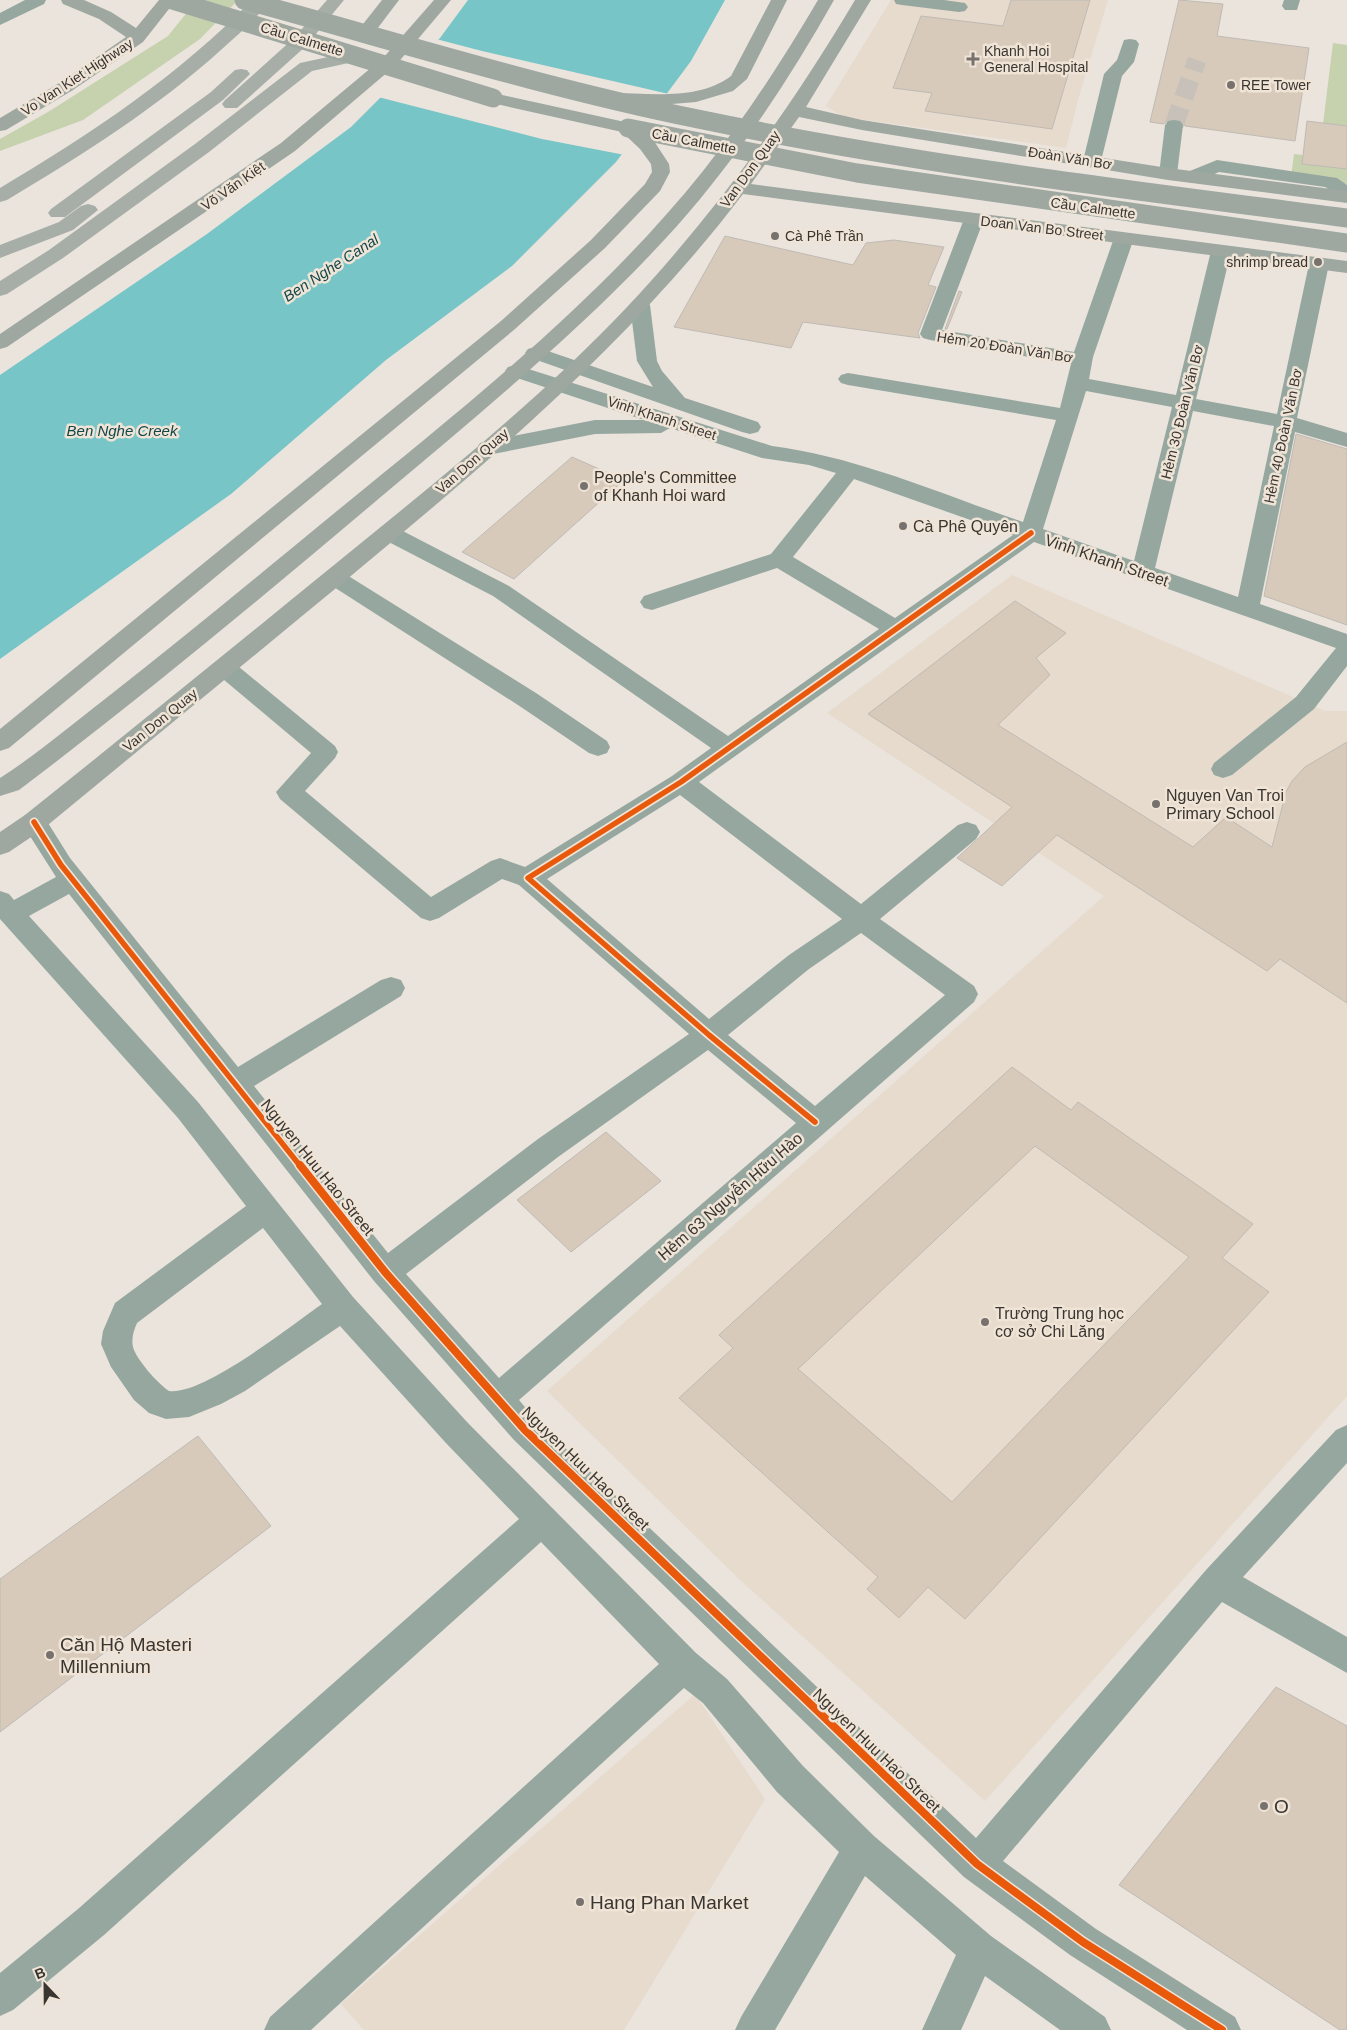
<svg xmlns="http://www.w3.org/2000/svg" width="1347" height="2030" font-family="Arial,sans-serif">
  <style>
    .built { fill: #e6dbcd }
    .green { fill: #c6d1ae }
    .water { fill: #77c5c7 }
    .pier { fill: #eae4dd }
    .building { fill: #d7caba; stroke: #bfbab4; fill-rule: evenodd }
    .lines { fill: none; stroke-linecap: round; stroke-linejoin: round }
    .minor-tunnel { stroke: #c7c1ba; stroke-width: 19; stroke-dasharray: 19 10; stroke-linecap: butt }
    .minor { fill: #96a79f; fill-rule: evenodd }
    .major { fill: #9ea8a1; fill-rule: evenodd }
    .highway { fill: #a6aea7; fill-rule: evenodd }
    .major-bridge { stroke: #9ea8a1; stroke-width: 19 }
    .cycleway-far1-casing { stroke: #f0e4d7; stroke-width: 9 }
    .cycleway-casing { stroke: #f0e4d7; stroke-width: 11 }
    .cycleway-far1 { stroke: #e8590c; stroke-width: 5.5 }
    .cycleway { stroke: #e8590c; stroke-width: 8 }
    .poi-dot { fill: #77726d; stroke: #f0e4d7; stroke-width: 2 }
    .labels { text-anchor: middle; stroke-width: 5; stroke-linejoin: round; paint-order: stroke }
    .far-street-label { font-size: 14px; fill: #393530; stroke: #f0e4d7 }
    .far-poi-label { font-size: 14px; fill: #393530; stroke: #f0e4d7; text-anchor: start }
    .far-water-label { font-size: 15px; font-style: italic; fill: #134649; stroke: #f0e4d7 }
    .poi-label { font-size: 16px; fill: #393530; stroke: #f0e4d7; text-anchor: start }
    .street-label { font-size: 16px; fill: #393530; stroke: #f0e4d7 }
    .near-poi-label { font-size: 19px; fill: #393530; stroke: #f0e4d7; text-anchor: start }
  </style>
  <rect width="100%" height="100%" fill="#eae4dd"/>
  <!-- built -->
  <g class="built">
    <path d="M891,0h217l-30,100 -12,48 -222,-31 -18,-11z"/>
    <path d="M1012,575l313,136h22v685l-362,405 -246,-222 -192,-188 557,-495 -277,-183z"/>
    <path d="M695,1694l70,105 -141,231h-260l-23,-26z"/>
  </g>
  <!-- green -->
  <g class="green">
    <path d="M197,0h41l-38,39 -117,81 -83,31v-12l48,-27 120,-76z"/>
    <path d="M1333,43l14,2v139l-56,-7 3,-23 25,3z"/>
  </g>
  <!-- water -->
  <path class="water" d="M468,0h257l-34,61 -75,101 -104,104 -126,94 -155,134 -231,165v-284l207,-141 144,-107 89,-89z"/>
  <!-- pier -->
  <path class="pier" d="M436,39l46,12 187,43 -44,61 -83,-16 -164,-42z"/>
  <!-- building -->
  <g class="building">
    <path d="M1011,0h79l-38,129 -127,-18 7,-18 -39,-5 28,-72 82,10z"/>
    <path d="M1179,0l44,4 -6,32 92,12 -14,93 -110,-15 -3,-6 -8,-2 -6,1 -4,5 -14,-2z"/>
    <path d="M1307,121l40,5v43l-45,-5z"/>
    <path d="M725,236l128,29 13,-22 28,-3 50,7 -16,38 8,2 -18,46 2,5 -117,-16 -12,26 -117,-21z"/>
    <path d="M959,291l3,1 -15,37h-2z"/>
    <path d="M1296,434l51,15v176l-83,-29z"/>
    <path d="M572,457l52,23 -110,99 -52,-27z"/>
    <path d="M1015,601l51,32 -30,25 14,17 -52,50 195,122 33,-30 46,30 14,-55 6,-11 13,-14 42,-25v261l-67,-44 -13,12 -210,-136 -55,51 -45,-28 55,-51 -144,-93z"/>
    <path d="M1012,1067l59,43 7,-8 175,122 -31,34 47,34 -304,327 -37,-32 -29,31 -32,-29 11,-12 -199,-179 54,-50 -14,-13zM1035,1146l154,111 -237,245 -154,-133z"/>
    <path d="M606,1132l55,49 -90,71 -54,-52z"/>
    <path d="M198,1436l73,90 -271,206v-153z"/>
    <path d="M1276,1687l71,39v304h-7l-221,-145z"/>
  </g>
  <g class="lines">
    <!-- minor-tunnel -->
    <path class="minor-tunnel" d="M1174,125l23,-65"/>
    <!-- minor -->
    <g class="minor">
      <path d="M25,0h21l-2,4 -44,21v-12z"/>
      <path d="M894,0h50l21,3 3,4 -3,4 -6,1 -57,-7 -6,-1z"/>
      <path d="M1284,0h16l-3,10h-12l-3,-4z"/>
      <path d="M1130,39l6,1 3,4 -5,18 -12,14 -21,85 -2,4h-14l-2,-4 21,-87 13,-14 7,-20z"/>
      <path d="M1174,120l6,1 3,4 -6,49 -2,4h-14l-2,-4 6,-49 3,-4z"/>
      <path d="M1217,160l120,18 10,7v14l-22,-12 -106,-15 -20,9h-14l-2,-4 2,-4z"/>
      <path d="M974,213l7,2 3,4 -42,111 132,22 40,-114 3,-4h14l3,4 -41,119 -4,22 87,16 35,-144 3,-4h14l3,4 -35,148 81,15 32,-150 3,-4h14l3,4 -32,154 50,15v14l-52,-15 -35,172 87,30v32l-33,43 -82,66 -9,3 -9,-3 -3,-6 3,-6 82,-66 40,-49 -302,-106 -335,240 162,122 97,-79 9,-3 9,3 4,7 -4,7 -96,80 94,67 4,8 -4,8 -455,398 17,20 440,418 230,-268 130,-140 11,-5v38l-104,114 104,60v36l-125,-71 -219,259 93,68 139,88 6,13h-54l-117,-75 -106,-78 -450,-437 -140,-159 -305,-387 -40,22 169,186 155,195 114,125 229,231 31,26 76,87 71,70 117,100 114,81 6,13h-51l-75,-54 -24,54h-39l34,-75 -91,-79 -90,154h-40l6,-13 98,-165 -62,-60 -74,-89 -19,-15 -373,342h-47l6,-13 389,-353 -118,-122 -437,393 -91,75 -13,6v-43l78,-64 441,-390 -74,-77 -105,-116 -95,65 -24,13 -32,13 -23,2 -17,-6 -15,-13 -23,-33 -10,-23 2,-13 12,-28 131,-97 -68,-88 -178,-199v-28l9,3 5,6 42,-23 -35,-55 4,-7 9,-2 9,2 27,43 168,209 143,-87 10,-3 10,3 4,8 -4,8 -147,90 134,167 150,-114 151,-105 -170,-149 -17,-6 -63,39 -9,3 -9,-3 -141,-119 -4,-7 35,-39 -94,-79 -4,-6 4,-6 8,-2 8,2 102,84 3,6 -3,6 -30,33 126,106 60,-36 9,-3 25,9 147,-91 39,-28 -218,-152 -112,-58 -3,-5 3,-5 8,-2 8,2 112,58 219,150 151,-107 -102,-61 -125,42 -8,-2 -4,-6 4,-6 127,-42 65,-81 -27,-8 -47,-7 -92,-30 -9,5 -66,1 -107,21 -8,-2 -3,-5 3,-5 8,-2 107,-21h49l-136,-45 -3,-4 3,-4 7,-2 7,2 250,79c86,11 169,48 251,76l33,-102 -208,-35 -7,-2 -3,-4 3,-4 7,-2 212,35 11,-44 -141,-24 -7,-2 -3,-4 44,-115 3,-4zM1086,391l86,16 -38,154 -91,-32zM1193,411l81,15 -36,171 -83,-29zM854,479l159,56 -118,83 -102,-61zM680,795l162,124 -53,36 -80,64 -162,-140zM861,933l84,62 -130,111 -87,-71 81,-66zM708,1050l88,73 -297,255 -93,-104 152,-117zM263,1228l59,76c-30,21 -119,92 -153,87 -11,-7 -33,-32 -36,-44 -2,-9 1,-17 4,-24z"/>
      <path d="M640,299l7,2 3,4 7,56 5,10 23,27 73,24 3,5 -3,5 -8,2 -8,-2 -214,-75 -3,-4 3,-4 7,-2 7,2 111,38 -16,-26 -7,-56 3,-4z"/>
      <path d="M334,569l8,3 194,121 71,48 3,6 -3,6 -9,3 -9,-3 -71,-48 -192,-123 -3,-5 3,-5z"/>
    </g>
    <!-- major -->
    <g class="major">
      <path d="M61,0h23l27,12 25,16 23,-28h17l-33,42 -70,48 -67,40 -6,1v-13l61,-36 65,-45 -27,-18 -36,-15z"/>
      <path d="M382,0h17l-28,37h-12l-3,-4z"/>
      <path d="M434,0h17l-55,65 -101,86 -288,196 -7,2v-15l281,-191 103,-86z"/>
      <path d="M771,0h16l-40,79 -14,12 -37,11 -36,3 -49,-2 -6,-1 -3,-4 3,-4 6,-1c39,0 87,8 120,-17z"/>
      <path d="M818,0h16c-45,80 -96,157 -157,226 -91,101 -197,187 -301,275 -117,99 -235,197 -357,289l-19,6v-18c36,-23 71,-53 105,-79 63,-49 125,-100 187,-151 142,-118 295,-232 411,-377 43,-54 80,-112 115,-171z"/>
      <path d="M855,0h16l-65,107 56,13 306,48 179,23v12l-179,-23 -306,-50 -63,-13 -48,67 596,77v12l-604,-79c-112,147 -250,264 -391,381 -103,85 -206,169 -309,254l-34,23 -9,3v-23l25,-17c109,-87 217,-175 325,-263 96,-78 193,-156 278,-246 88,-94 161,-195 227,-306z"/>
      <path d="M493,93l141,31 20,17 15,23 1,8 -10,19 -55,57 -90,81 -506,419 -9,3v-22l501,-408 90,-81 54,-56 7,-12 -1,-8 -11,-15 -18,-17 -135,-30 -3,-4 3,-4z"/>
    </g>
    <!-- highway -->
    <g class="highway">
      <path d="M252,0h18c-12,18 -32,34 -48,49 -65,59 -140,106 -215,151l-7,2v-14c91,-54 178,-112 252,-188z"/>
      <path d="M327,0h17l-38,46 -69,62h-12l-3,-4 3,-4 69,-62z"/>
      <path d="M356,51l6,1 3,4 -3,4 -50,11 -103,81 -146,106 -56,36 -7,2v-15l49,-31 146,-106 105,-81z"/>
      <path d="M241,69l6,1 3,4 -27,26 -158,117h-14l-3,-4 3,-4 160,-117 24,-22z"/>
      <path d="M88,204l7,2 3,4 -25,20 -73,28v-13l59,-23 22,-16z"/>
    </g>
    <!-- major-bridge -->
    <g class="major-bridge">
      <path d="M172,0l321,98"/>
      <path d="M244,0c151,41 301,88 454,119 215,45 432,71 649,99"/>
      <path d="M628,128l229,45 490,70"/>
    </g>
    <defs>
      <g id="cycleway-far1">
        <path d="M34,822l27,43 240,302"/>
        <path d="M815,1122l-106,-87 -181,-157 153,-96 350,-249"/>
      </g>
      <path id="cycleway" d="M300,1165l85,107 140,158 452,434 106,78 139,88"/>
    </defs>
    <!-- cycleway-far1 casing -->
    <use href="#cycleway-far1" class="cycleway-far1-casing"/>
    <!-- cycleway casing -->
    <use href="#cycleway" class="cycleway-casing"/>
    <!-- cycleway-far1 -->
    <use href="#cycleway-far1" class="cycleway-far1"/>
    <!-- cycleway -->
    <use href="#cycleway" class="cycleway"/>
  </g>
  <!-- markers -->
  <g class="poi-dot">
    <path d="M970.5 51.5h5v5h5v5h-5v5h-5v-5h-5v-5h5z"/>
    <circle cx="1231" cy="85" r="5"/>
    <circle cx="775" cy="236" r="5"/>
    <circle cx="1318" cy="262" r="5"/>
    <circle cx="584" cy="486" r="5"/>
    <circle cx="903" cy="526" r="5"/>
    <circle cx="1156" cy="804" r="5"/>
    <circle cx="985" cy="1322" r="5"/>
    <circle cx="50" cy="1655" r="5"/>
    <circle cx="1264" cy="1806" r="5"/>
    <circle cx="580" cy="1902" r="5"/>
  </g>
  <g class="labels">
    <!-- far-street labels -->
    <g class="far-street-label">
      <text transform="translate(302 39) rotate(17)" y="5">Cầu Calmette</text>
      <text transform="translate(77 77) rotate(-33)" y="5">Vo Van Kiet Highway</text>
      <text transform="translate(694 141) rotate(11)" y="5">Cầu Calmette</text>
      <text transform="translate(1070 158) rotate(9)" y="5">Đoàn Văn Bơ</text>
      <text transform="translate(750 169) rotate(-54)" y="5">Van Don Quay</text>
      <text transform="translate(233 186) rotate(-35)" y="5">Võ Văn Kiệt</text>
      <text transform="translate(1093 208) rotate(8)" y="5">Cầu Calmette</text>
      <text transform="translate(1042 228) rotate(7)" y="5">Doan Van Bo Street</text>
      <text transform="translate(1005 347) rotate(9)" y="5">Hẻm 20 Đoàn Văn Bơ</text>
      <text transform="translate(1182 412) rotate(-76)" y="5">Hẻm 30 Đoàn Văn Bơ</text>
      <text transform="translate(662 418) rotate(18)" y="5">Vinh Khanh Street</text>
      <text transform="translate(1283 436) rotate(-78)" y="5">Hẻm 40 Đoàn Văn Bơ</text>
      <text transform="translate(472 461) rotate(-41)" y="5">Van Don Quay</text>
      <text transform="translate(160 720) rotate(-39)" y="5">Van Don Quay</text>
    </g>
    <!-- far-poi labels -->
    <g class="far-poi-label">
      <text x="984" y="56">Khanh Hoi<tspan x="984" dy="16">General Hospital</tspan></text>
      <text x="1241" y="90">REE Tower</text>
      <text x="785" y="241">Cà Phê Trần</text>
      <text x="1308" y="267" text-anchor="end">shrimp bread</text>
    </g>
    <!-- far-water labels -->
    <g class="far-water-label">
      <text transform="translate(331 268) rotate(-33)" y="5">Ben Nghe Canal</text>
      <text x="122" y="436">Ben Nghe Creek</text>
    </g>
    <!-- poi labels -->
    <g class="poi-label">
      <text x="594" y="483">People's Committee<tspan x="594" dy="18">of Khanh Hoi ward</tspan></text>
      <text x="913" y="532">Cà Phê Quyên</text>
      <text x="1166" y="801">Nguyen Van Troi<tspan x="1166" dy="18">Primary School</tspan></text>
      <text x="995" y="1319">Trường Trung học<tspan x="995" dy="18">cơ sở Chi Lăng</tspan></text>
    </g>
    <!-- street labels -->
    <g class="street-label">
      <text transform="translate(1107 560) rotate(19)" y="6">Vinh Khanh Street</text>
      <text transform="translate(318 1167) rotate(51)" y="6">Nguyen Huu Hao Street</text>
      <text transform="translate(730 1196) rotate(-41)" y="6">Hẻm 63 Nguyễn Hữu Hào</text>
      <text transform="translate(586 1468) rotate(44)" y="6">Nguyen Huu Hao Street</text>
      <text transform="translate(877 1750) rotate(44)" y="6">Nguyen Huu Hao Street</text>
    </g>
    <!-- near-poi labels -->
    <g class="near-poi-label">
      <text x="60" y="1651">Căn Hộ Masteri<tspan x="60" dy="22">Millennium</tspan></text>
      <text x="1274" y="1813">O</text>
      <text x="590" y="1909">Hang Phan Market</text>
    </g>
  </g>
  <!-- north arrow -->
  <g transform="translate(45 1985) rotate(338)" stroke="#f0e4d7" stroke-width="4" paint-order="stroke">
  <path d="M0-4L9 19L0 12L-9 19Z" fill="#393530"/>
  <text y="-8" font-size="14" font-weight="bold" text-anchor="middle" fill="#393530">B</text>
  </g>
</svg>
